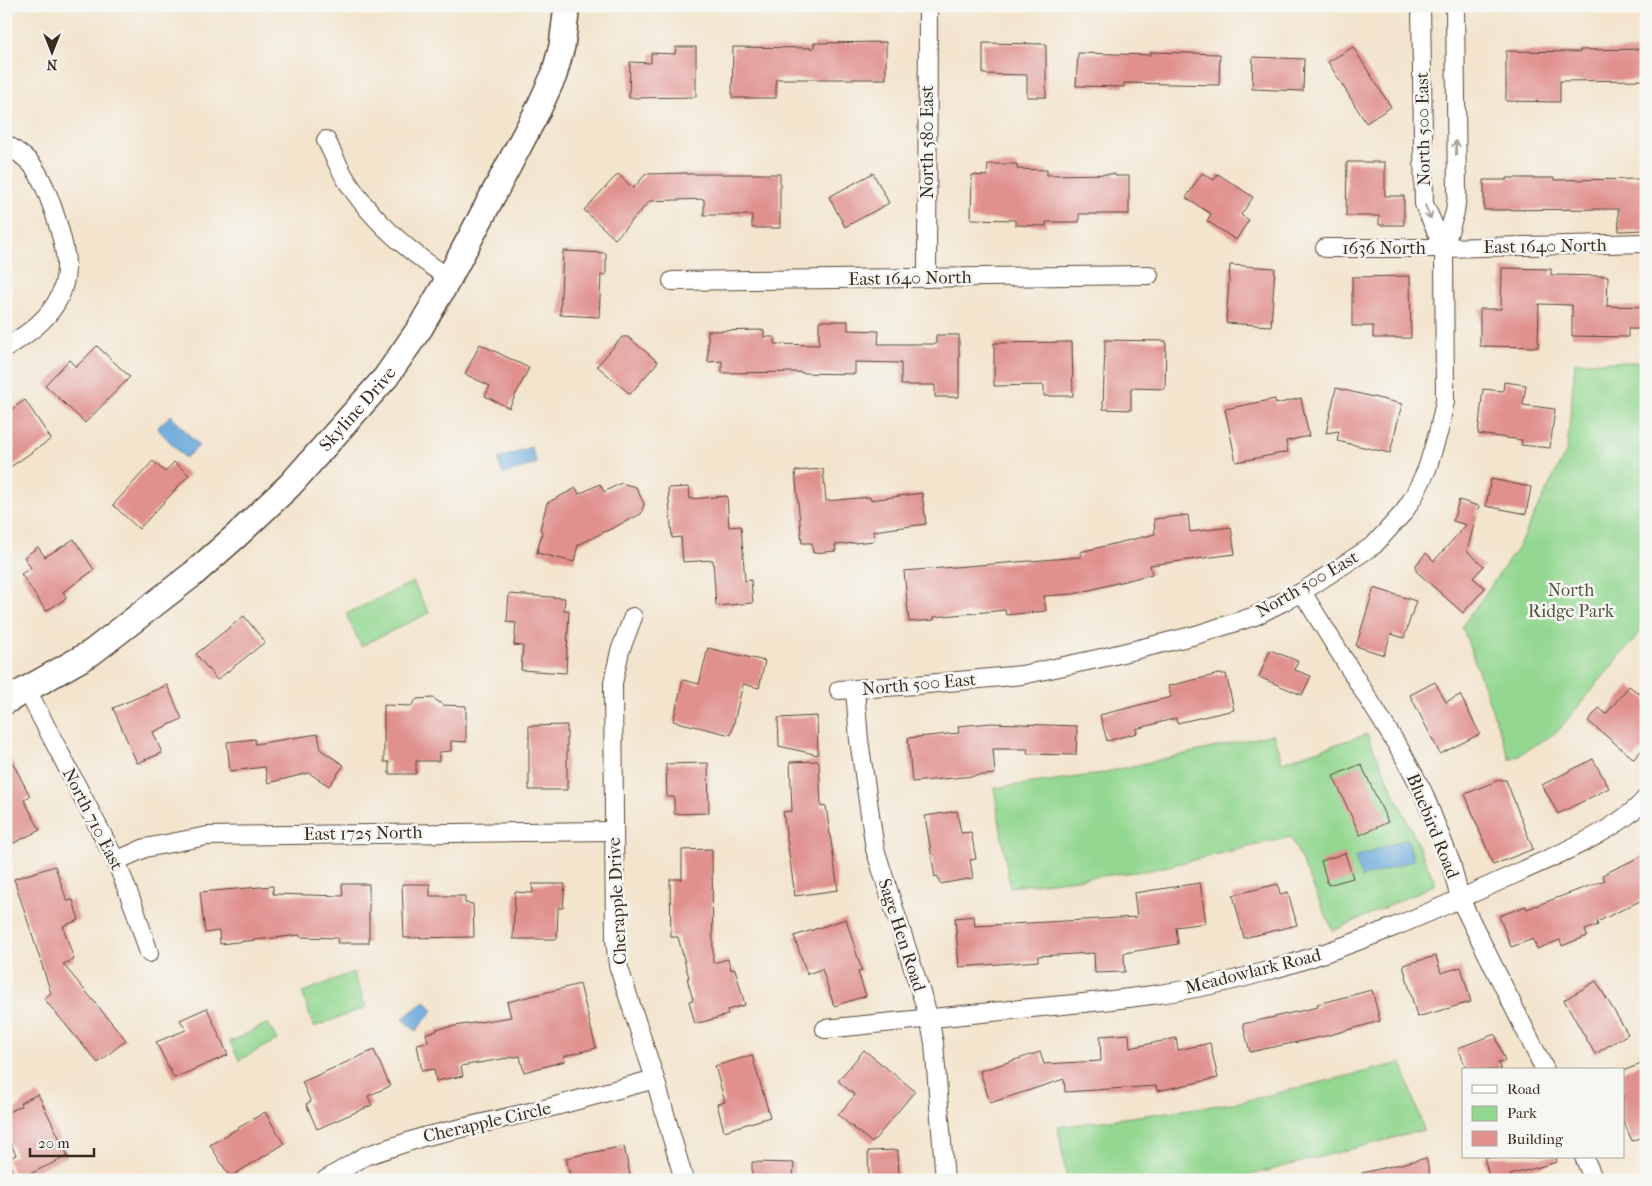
<svg xmlns="http://www.w3.org/2000/svg" width="1652" height="1186" font-family="'IM FELL French Canon',serif">
  <style>
    .green { fill: #93d790; stroke: #678057 }
    .water { fill: #67a7da; stroke: #51687c }
    .building { fill: #e0918e }
    .lines { fill: none; stroke-linecap: round; stroke-linejoin: round }
    .street-casing { stroke: #574638; stroke-width: 20 }
    .secondary-casing { stroke: #574638; stroke-width: 28 }
    .street { stroke: #fff; stroke-width: 18 }
    .secondary { stroke: #fff; stroke-width: 25 }
    .oneway { stroke: #a79f9a }
    .labels { text-anchor: middle; stroke-width: 5; stroke-linejoin: round; paint-order: stroke }
    .street-label { font-size: 18px; fill: #3b2a1e; stroke: #f6f6f2 }
    .park-label { font-size: 18px; fill: #51553a; stroke: #f6f6f2 }
  </style>
  <rect width="100%" height="100%" fill="#f6f6f2"/>
  <filter id="ink" filterUnits="userSpaceOnUse"><feTurbulence type="fractalNoise" baseFrequency=".02" numOctaves="2"/><feDisplacementMap in="SourceGraphic" scale="10" xChannelSelector="R" yChannelSelector="G"/><feConvolveMatrix kernelMatrix="1 2 1 2 8 2 1 2 1" color-interpolation-filters="sRGB"/></filter>
  <filter id="wash" filterUnits="userSpaceOnUse"><feTurbulence type="fractalNoise" baseFrequency=".0096" numOctaves="4" result="noise"/><feDisplacementMap in="SourceGraphic" scale="20" xChannelSelector="R" yChannelSelector="G"/><feGaussianBlur stdDeviation="1.12" result="paint"/><feColorMatrix in="noise" values="0 0 0 0 0 0 0 0 0 0 0 0 0 0 0 0 0 1.4 0 .05"/><feComposite in="paint" operator="in"/></filter>
  <g filter="url(#wash)">
    <rect width="100%" height="100%" fill="#f3e4cd"/>
    <!-- green -->
    <g class="green">
      <path d="M1575,362h71v263l-89,107 -47,28 -48,-134 55,-77 50,-99z"/>
      <path d="M413,582l16,31 -68,33 -15,-32z"/>
      <path d="M1273,734l9,28 85,-28 69,150 -103,47 -42,-94 -140,33 -141,17 -16,-99 99,-13z"/>
      <path d="M353,972l13,35 -52,20 -12,-34z"/>
      <path d="M268,1023l9,17 -38,20 -9,-18z"/>
      <path d="M1401,1063l23,67 -192,50h-165l-9,-53 182,-25z"/>
    </g>
    <!-- water -->
    <g class="water">
      <path d="M171,415l28,31 -14,12 -28,-30z"/>
      <path d="M531,447l6,16 -34,12 -5,-16z"/>
      <path d="M1407,839l7,21 -52,18 -7,-21z"/>
      <path d="M425,1001l8,9 -17,21 -14,-12z"/>
    </g>
    <g id="blocks">
      <!-- building -->
      <g class="building">
        <path d="M886,42v37h-110v19h-44l1,-51 81,1v-5z"/>
        <path d="M983,43l63,1v53h-19v-22l-44,-1z"/>
        <path d="M676,47h20v50l-67,1 1,-36 21,1v-10l24,1z"/>
        <path d="M1353,47l38,60 -25,16 -38,-61z"/>
        <path d="M1646,49v31l-86,1v21l-54,-1v-50l74,1v-2z"/>
        <path d="M1151,52l69,2 -1,31 -95,-2v4l-48,-1 2,-33 73,2z"/>
        <path d="M1253,57l51,2 -1,32 -51,-2z"/>
        <path d="M1347,162h38v34h19v29h-25v-9h-33z"/>
        <path d="M988,164h29v5l30,1v5l68,-1v2h14v38h-50v8h-33v4l-31,-1v-5l-44,-1 1,-44 15,1z"/>
        <path d="M687,173v1h93v54h-28v-13h-48v-16l-54,2 -35,38 -31,-29 34,-36 15,14 13,-14z"/>
        <path d="M873,173l16,30 -44,24 -16,-30z"/>
        <path d="M1202,173l12,7 4,-6 35,23 -12,18 8,5 -13,20 -29,-19 4,-7 -25,-16z"/>
        <path d="M1507,178h47v2l92,-1v51l-27,1 -1,-22 -134,1v-30h23z"/>
        <path d="M563,251l43,2v22h-5l-2,42 -39,-2z"/>
        <path d="M1230,265l45,3 -4,58 -45,-3z"/>
        <path d="M1502,268l49,1v6l57,1 -1,30 39,1v22h-18v8l-56,-1v-31l-33,-1 -1,43 -58,-1v-37h21z"/>
        <path d="M1410,276l1,62h-38v-12h-21v-49z"/>
        <path d="M819,321h29v9l31,1 -1,13h58v-9h23v62h-24v-12h-34v-22l-46,-1v12l-54,-1v-1l-79,1v-12l-14,1v-31l56,-1v7h11v7l44,1z"/>
        <path d="M622,337h6l30,25 -28,32 -33,-28z"/>
        <path d="M1105,340l61,1 -1,48 -34,-1v22l-28,-1z"/>
        <path d="M1072,342l1,54h-29v-11l-50,1v-43z"/>
        <path d="M480,344l49,24 -20,40 -24,-12 5,-10 -25,-12z"/>
        <path d="M97,346l33,31 -45,46 -40,-38 24,-25 7,7z"/>
        <path d="M1504,382l22,3 -3,20 32,4 -5,39 -29,-3 1,-5 -44,-6 5,-45 20,2z"/>
        <path d="M1336,388l66,16 -12,49 -53,-12 2,-10 -13,2z"/>
        <path d="M1301,398l8,38 -23,5 2,11 -52,10 -11,-53 50,-10 1,5z"/>
        <path d="M25,400l26,39 -45,31v-57z"/>
        <path d="M153,461l12,11 9,-10 15,13 -50,54 -26,-24z"/>
        <path d="M823,469l3,32 44,-4v3l52,-7 4,31 -53,7 1,10 -39,4 1,6 -23,2 -1,-10h-10l-7,-72z"/>
        <path d="M1491,479l40,8 -5,27 -40,-8z"/>
        <path d="M621,483l15,4 8,17 -3,10 -63,31 -4,17 -37,-9 5,-21 -2,-3 7,-26 29,-15 3,6 21,-10 4,8z"/>
        <path d="M689,487l1,12 37,-3 2,31 12,-1 4,55 6,-1 2,23 -37,3 -3,-46 -30,2 -2,-25 -9,1 -4,-50z"/>
        <path d="M1459,500l20,6 -12,45 17,15 -11,12 12,10 -22,25 -47,-42v-6l10,-12 8,8 32,-36 -13,-4z"/>
        <path d="M1188,515l2,17 41,-5 4,27 -85,11 2,9 -78,20 -30,2 2,15 -40,4 -1,-5 -71,7v3l-25,2 -5,-51 177,-14 -1,-5 75,-18 -1,-15z"/>
        <path d="M74,539l20,31 -31,22 4,6 -21,13 -25,-37 10,-6 -7,-11 14,-10 7,10z"/>
        <path d="M1374,588l42,13 -12,37 -13,-4 -7,21 -28,-9z"/>
        <path d="M509,594l56,4 -1,12h5l-3,63 -45,-3 2,-24 -9,-1 2,-22 -9,-1z"/>
        <path d="M244,616l21,26 -48,38 -21,-26z"/>
        <path d="M708,648l57,13 -6,27 -16,-4 -12,51 -58,-14 10,-41 16,4z"/>
        <path d="M1270,650l28,11 -3,9 16,6 -9,19 -43,-18z"/>
        <path d="M1219,674h7l8,36 -57,13 -1,-5 -40,11 1,4 -30,8 -7,-26 71,-18 -3,-11z"/>
        <path d="M1435,682l11,20 14,-7 20,39 -40,20 -30,-59z"/>
        <path d="M167,685l15,34 -29,13 9,21 -25,10 -24,-55z"/>
        <path d="M1629,686l17,13v46l-12,14 -46,-38 11,-13 7,6z"/>
        <path d="M433,698l10,7 23,1v36l-15,-1v10l-12,1v9h-23v13h-27v-12h-5v-57l27,1 6,-7z"/>
        <path d="M817,716l1,39 -39,-9 -1,-28z"/>
        <path d="M991,723l86,3 -1,29 -49,-1 1,-5h-35l2,25 -83,8 -4,-44 51,-5 -1,-7z"/>
        <path d="M567,725v65h-38v-64z"/>
        <path d="M318,734l3,16 23,15 -15,21 -20,-13 -41,10 -3,-16 -35,4 -3,-29 28,-3v5z"/>
        <path d="M6,750l24,46 -6,4 16,30 -34,17z"/>
        <path d="M1593,759l16,29 -51,26 -16,-29z"/>
        <path d="M819,761l2,46 5,-1 12,84 -43,6 -12,-84 9,-1 -2,-49z"/>
        <path d="M708,763l1,50 -35,1v-17h-7l-1,-33z"/>
        <path d="M1361,764l27,58 -28,13 -27,-59z"/>
        <path d="M1499,780h7l27,69 -40,16 -28,-71z"/>
        <path d="M957,811l4,22 10,-1 5,27 -6,1 3,18 -33,6 -2,-8 -3,1 -10,-61z"/>
        <path d="M712,849l1,114 15,-4 3,11 4,-1 10,36 -18,5 1,5 -33,9 -6,-23 4,-1 -6,-22h2l-11,-41h-7l-1,-58h12v-29z"/>
        <path d="M1345,853l8,25 -25,7 -7,-24z"/>
        <path d="M1646,854v44l-49,24 1,3 -13,5 2,6 -25,10 -2,-6 -23,9 -4,-10 -22,8 -12,-31 27,-10 1,3 78,-29 -3,-5z"/>
        <path d="M55,866l12,35 6,-1 6,20 -16,6 11,34 -11,4 63,76 -28,23 -54,-64 7,-6 -37,-114z"/>
        <path d="M1200,883l6,40 -30,4 2,17 -54,9 1,19 -30,1 -1,-20 -56,3v5l-79,6 -4,-49 19,-2 1,10 162,-9 -3,-24z"/>
        <path d="M342,884h27v59h-32l1,-5 -38,-1v-2l-80,9 -1,-13 -14,2 -5,-41 73,-6v8l70,2z"/>
        <path d="M402,884h28v12h35v7l8,1 1,33 -70,1z"/>
        <path d="M532,884h33l-2,24h-5l-1,31h-44l2,-47 18,1z"/>
        <path d="M1278,884l2,10 8,-2 9,33 -53,13 -11,-43z"/>
        <path d="M846,919l16,52 -4,1 8,24 -32,10 -12,-37 -15,5 -13,-38z"/>
        <path d="M1436,956l5,17 20,-6 10,35 -54,15 -14,-52z"/>
        <path d="M1596,981l32,53 -33,20 -31,-54z"/>
        <path d="M580,984l16,64 -32,8 1,5 -41,11 -4,-16 -59,10 2,10 -27,5 -2,-12 -12,2 -5,-27 11,-2 -2,-9 11,-2 -1,-2 75,-12 -4,-15z"/>
        <path d="M1372,990l8,31 -54,15 -76,16 -7,-28 75,-17 -1,-3z"/>
        <path d="M207,1008l21,47 -54,23 -18,-36 30,-12 -6,-10z"/>
        <path d="M1129,1034l1,14 46,-10 2,12 32,-7 8,35 -61,13 -1,-5 -91,6 -1,-13 -74,24 -10,-32 60,-19 4,12 57,-3 -1,-25z"/>
        <path d="M1495,1034l10,27 -7,2 3,7h-34l-9,-22z"/>
        <path d="M374,1050l16,36 -22,10 4,9 -55,24 -11,-25 5,-2 -9,-20z"/>
        <path d="M864,1050l51,41 -43,52 -34,-28 17,-20 -17,-14z"/>
        <path d="M752,1055l18,62 -46,14 -7,-27 8,-2 -10,-36z"/>
        <path d="M1646,1062v73l-14,6 -9,-21v-49z"/>
        <path d="M38,1094l30,62 -51,24 -10,-21 9,-4 -10,-22v-20l15,-7 -1,-3z"/>
        <path d="M265,1112l19,32 -54,33 -20,-32z"/>
        <path d="M624,1146l7,34h-60l-5,-22z"/>
        <path d="M898,1150l1,30h-30l-1,-29z"/>
        <path d="M1484,1157h72l1,5 -47,13 2,5h-22z"/>
        <path d="M1426,1158l5,22h-68l-1,-7z"/>
        <path d="M752,1162l42,1 -1,17h-41z"/>
      </g>
    </g>
  </g>
  <g filter="url(#ink)">
    <use href="#blocks" fill-opacity="0" stroke="#574638" stroke-width="1"/>
    <g class="lines">
      <defs>
        <g id="street">
          <path d="M1421,6l3,198 20,44"/>
          <path d="M326,140c7,14 13,28 21,41 26,41 62,71 102,97"/>
          <path d="M6,144c10,7 23,15 29,25 13,19 32,77 31,99 0,10 -3,21 -7,30 -12,23 -32,36 -53,50"/>
          <path d="M1325,248h119l202,-5"/>
          <path d="M927,278l1,-272"/>
          <path d="M672,281l477,-6"/>
          <path d="M1302,592l100,161 21,39 28,71 9,36 85,171"/>
          <path d="M633,617l-13,34 -7,32 2,257 3,25 37,114 29,101"/>
          <path d="M27,690l89,171 19,49 14,43"/>
          <path d="M839,690l77,-5 106,-10 84,-18 90,-22 59,-19 47,-24 72,-47 30,-33 10,-16 13,-27 12,-39 6,-29 -1,-153 11,-36 2,-17 -2,-189"/>
          <path d="M855,690l4,50 16,109 54,169 5,25 11,137"/>
          <path d="M116,861l29,-13 62,-12 406,-5"/>
          <path d="M825,1029c62,-6 124,-13 186,-19 83,-8 169,-14 249,-37 88,-24 172,-61 255,-99 37,-17 105,-44 131,-76"/>
          <path d="M1584,1157l10,23"/>
          <path d="M325,1180l40,-24 58,-19 129,-30 103,-28"/>
        </g>
        <g id="secondary">
          <path id="s1" d="M6,701l85,-48 102,-79 43,-38 54,-51 96,-108 34,-49 29,-50 89,-168 16,-35 8,-29 5,-40"/>
        </g>
      </defs>
      <!-- street casing -->
      <use href="#street" class="street-casing"/>
      <!-- secondary casing -->
      <use href="#secondary" class="secondary-casing"/>
      <!-- street -->
      <use href="#street" class="street"/>
      <!-- secondary -->
      <use href="#secondary" class="secondary"/>
    </g>
    <!-- one-way arrows -->
    <defs><path id="oneway-shaft" d="M-6 0H5M1.5-3L5.5 0L1.5 3" fill="none" stroke-width="1.6" stroke-linecap="round" stroke-linejoin="round" transform="scale(1.25)"/></defs>
    <g class="oneway">
      <use href="#oneway-shaft" transform="translate(1456 148) rotate(-91)"/>
      <use href="#oneway-shaft" transform="translate(1428 212) rotate(67)"/>
    </g>
  </g>
  <g class="labels">
    <!-- street labels -->
    <g class="street-label">
      <text transform="translate(1423 129) rotate(-91)" y="6">North 500 East</text>
      <text transform="translate(927 142) rotate(-90)" y="6">North 580 East</text>
      <text transform="translate(1545 246) rotate(-1)" y="6">East 1640 North</text>
      <text x="1384" y="254">1636 North</text>
      <text transform="translate(910 278) rotate(-1)" y="6">East 1640 North</text>
      <text dy="6" stroke="none"><textPath href="#s1" startOffset="460">Skyline Drive</textPath></text>
      <text transform="translate(1307 584) rotate(-30)" y="6">North 500 East</text>
      <text transform="translate(919 684) rotate(-5)" y="6">North 500 East</text>
      <text transform="translate(93 819) rotate(63)" y="6">North 710 East</text>
      <text transform="translate(1433 826) rotate(68)" y="6">Bluebird Road</text>
      <text transform="translate(363 833) rotate(-1)" y="6">East 1725 North</text>
      <text transform="translate(617 901) rotate(-93)" y="6">Cherapple Drive</text>
      <text transform="translate(902 935) rotate(72)" y="6">Sage Hen Road</text>
      <text transform="translate(1253 971) rotate(-14)" y="6">Meadowlark Road</text>
      <text transform="translate(487 1122) rotate(-13)" y="6">Cherapple Circle</text>
    </g>
    <!-- park labels -->
    <g class="park-label">
      <text x="1571" y="596">North<tspan x="1571" dy="21">Ridge Park</tspan></text>
    </g>
  </g>
  <!-- margin -->
  <rect width="1652" height="1186" fill="none" stroke="#f6f6f2" stroke-width="25"/>
  <!-- legend -->
  <rect x="1462" y="1068" width="162" height="90" fill="#f6f6f2" stroke="#aba49d"/>
  <rect x="1472" y="1085" width="25" height="8" fill="#ffffff" stroke="#aba49d"/>
  <text x="1507" y="1094" font-size="15" fill="#3b2a1e">Road</text>
  <rect x="1472" y="1106" width="25" height="15" fill="#93d790" stroke="#aba49d"/>
  <text x="1507" y="1118" font-size="15" fill="#3b2a1e">Park</text>
  <rect x="1472" y="1131" width="25" height="15" fill="#e0918e" stroke="#aba49d"/>
  <text x="1507" y="1144" font-size="15" fill="#3b2a1e">Building</text>
  <!-- north arrow -->
  <g transform="translate(52 52) rotate(180)" stroke="#f6f6f2" stroke-width="4" paint-order="stroke">
  <path d="M0-4L9 19L0 12L-9 19Z" fill="#3b2a1e"/>
  <text y="-8" font-size="14" font-weight="bold" text-anchor="middle" fill="#3b2a1e">N</text>
  </g>
  <!-- scale -->
  <path d="M30 1148v8h64v-8" fill="none" stroke="#3b2a1e" stroke-width="2.5"/>
  <text x="38" y="1148" font-size="15" fill="#3b2a1e" stroke="#f6f6f2" stroke-width="4" paint-order="stroke">20 m</text>
</svg>
